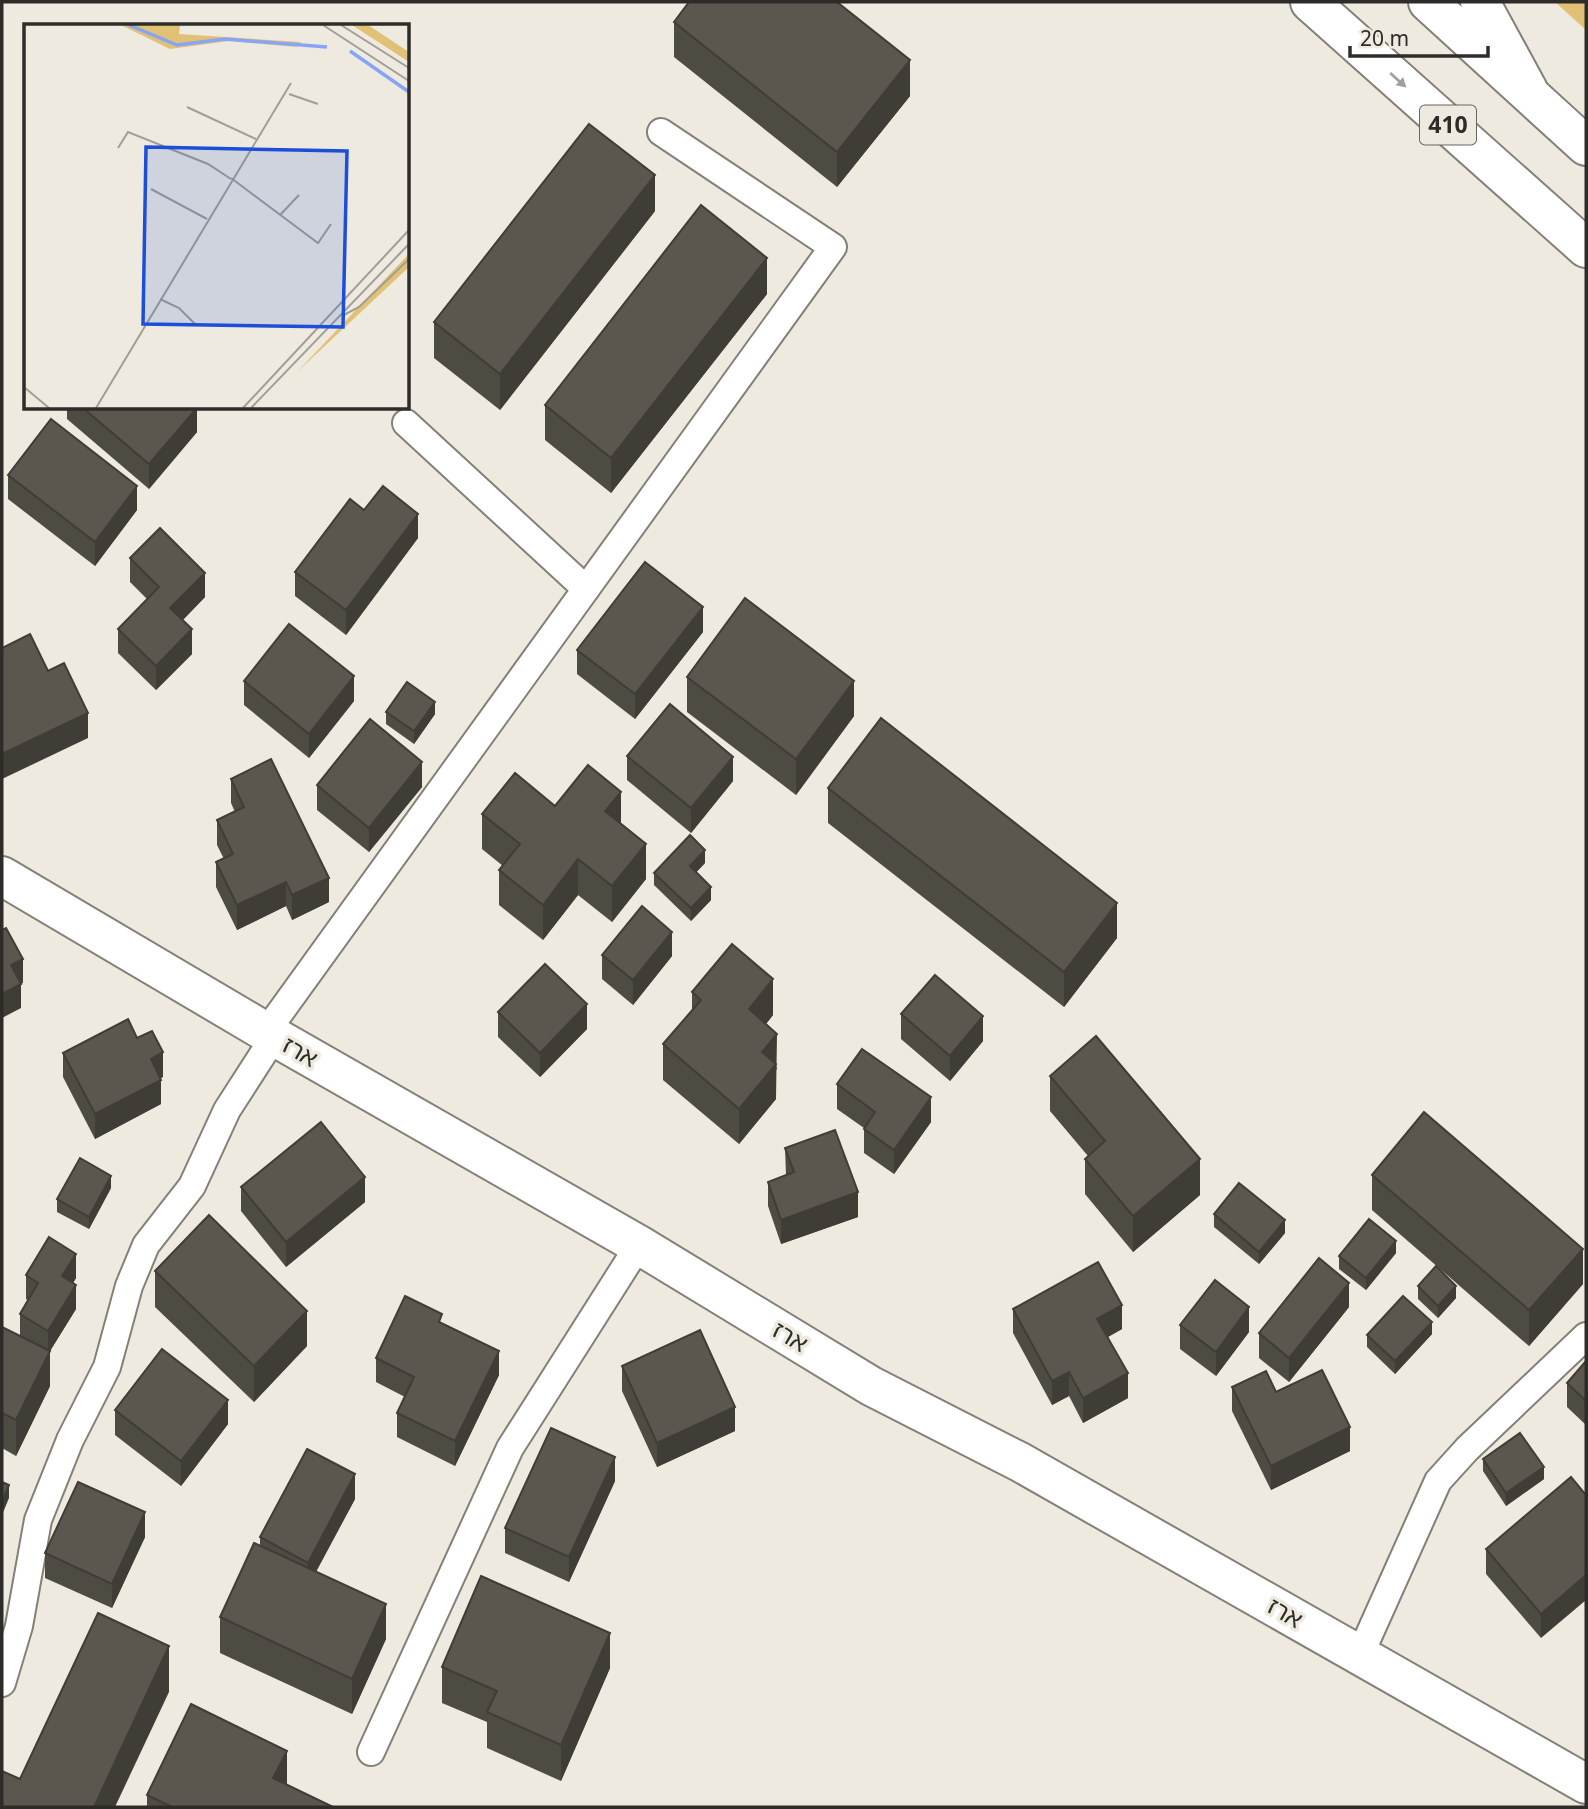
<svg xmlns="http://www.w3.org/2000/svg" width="1588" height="1809" font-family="'Noto Sans','Noto Sans Hebrew',sans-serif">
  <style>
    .green { fill: #e1c175 }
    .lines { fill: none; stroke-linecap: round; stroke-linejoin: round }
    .service-casing { stroke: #848076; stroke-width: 30 }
    .minor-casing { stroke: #848076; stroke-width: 42 }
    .primary-casing { stroke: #848076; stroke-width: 42 }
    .service { stroke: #fff; stroke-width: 26 }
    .minor { stroke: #fff; stroke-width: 38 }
    .primary { stroke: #fff; stroke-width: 38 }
    .wall { fill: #4e4b43 }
    .shaded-wall { fill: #403d37 }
    .building { fill: #5b574e; stroke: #403d37; stroke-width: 2 }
    .oneway { fill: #a1a09e }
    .labels { text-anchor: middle; stroke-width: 7; stroke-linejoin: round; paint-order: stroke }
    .shield { fill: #eeeadf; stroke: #68655f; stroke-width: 2 }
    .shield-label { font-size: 23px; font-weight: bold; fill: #2e2c28 }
    .street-label { font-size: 24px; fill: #2e2c28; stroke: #eeeadf }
    .inset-river { fill: none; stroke: #86a5f7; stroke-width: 3.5 }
    .inset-road { fill: none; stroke: #a19e96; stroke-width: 2 }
    .view { fill: #1d4ed8; fill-opacity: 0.15; stroke: #1d4ed8; stroke-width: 3.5 }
    .inset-edge { fill: none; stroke: #2e2c28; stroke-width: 3.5 }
  </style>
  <rect width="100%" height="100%" fill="#eeeadf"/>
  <!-- green -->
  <path class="green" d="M1555,2h31v28z"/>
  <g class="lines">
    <defs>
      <g id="service">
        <path d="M406,423l180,166"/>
        <path d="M266,1032l567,-785 -172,-115"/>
        <path d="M1360,1655l78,-174 29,-32 119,-113"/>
        <path d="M2,1683l17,-57 19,-106 32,-80 37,-73 22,-81 17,-41 46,-59 35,-76 47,-73"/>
        <path d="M371,1752l139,-304 129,-203"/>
      </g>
      <g id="minor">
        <path d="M1480,2l48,88"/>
        <path d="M2,876l264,156 373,213 232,141 149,76 566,322"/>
      </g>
      <g id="primary">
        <path d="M1310,2l276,246"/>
        <path d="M1428,2l158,144"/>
      </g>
    </defs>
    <!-- service casing -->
    <use href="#service" class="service-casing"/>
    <!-- minor casing -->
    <use href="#minor" class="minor-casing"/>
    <!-- primary casing -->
    <use href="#primary" class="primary-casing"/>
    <!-- service -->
    <use href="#service" class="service"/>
    <!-- minor -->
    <use href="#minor" class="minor"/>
    <!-- primary -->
    <use href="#primary" class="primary"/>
  </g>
  <!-- wall -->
  <g class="wall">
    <path d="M674,22l236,74 -73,91 -163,-130z"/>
    <path d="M655,211l-155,199 -66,-52v-36z"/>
    <path d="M767,294l-156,199 -66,-53v-35z"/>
    <path d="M67,408h130v24l-48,57 -82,-70z"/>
    <path d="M8,475l129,35 -42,56 -87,-67z"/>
    <path d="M364,510l54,28 -72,97 -51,-39v-24z"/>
    <path d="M130,558l75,39 -22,23 9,34 -36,36 -38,-37v-24l29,-30 -17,-17z"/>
    <path d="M703,632l-68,87 -58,-45v-24z"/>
    <path d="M687,677l167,39 -58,79 -109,-83z"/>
    <path d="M244,681l110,20 -45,57 -65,-53z"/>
    <path d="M386,712l49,2 -21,30 -28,-20z"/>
    <path d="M627,756l106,25 -42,52 -64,-53z"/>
    <path d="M231,779l98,123 -37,18 -6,-14 -49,24 -21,-43v-25l8,-3 -7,-14v-25l18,-8 -4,-9z"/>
    <path d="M317,785l105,2 -53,65 -52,-42z"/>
    <path d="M828,788l289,150 -53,69 -236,-184z"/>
    <path d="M555,806l66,18 25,55 -34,43 -34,-27 -35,45 -44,-35v-35l4,-4 -21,-17v-35z"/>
    <path d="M705,863l-9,9 15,28 -20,21 -37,-36v-12z"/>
    <path d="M602,955l70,1 -39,49 -31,-26z"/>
    <path d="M692,992l81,23 -7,9 11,45 -1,1v29l-37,45 -76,-64v-36l29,-34z"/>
    <path d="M498,1012l89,17 -47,48 -42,-40z"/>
    <path d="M901,1014l82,27 -33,40 -49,-42z"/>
    <path d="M137,1038l26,39 -3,1 1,26 -66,35 -32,-62v-24z"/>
    <path d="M1050,1076l150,119 -67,57 -48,-58v-35l3,-3 -38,-45z"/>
    <path d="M837,1084l94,38 -37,52 -30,-21v-25l-27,-19z"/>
    <path d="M785,1148l73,69 -77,27 -13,-38v-24l18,-7z"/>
    <path d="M1372,1175l211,109 -54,62 -157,-136z"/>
    <path d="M241,1187l124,15 -79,65 -45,-56z"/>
    <path d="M111,1188l-22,41 -32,-17v-13z"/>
    <path d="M1214,1214l71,19 -26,31 -45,-37z"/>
    <path d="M1396,1253l-30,37 -27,-21v-13z"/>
    <path d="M155,1271l152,75 -53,56 -99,-95z"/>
    <path d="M26,1275l50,3 -3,5 3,26 -26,42v35l-34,70 -14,-8v-121l18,9v-22l8,-14 -2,-1z"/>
    <path d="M1418,1286l38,12 -18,20 -20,-19z"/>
    <path d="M1349,1307l-60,75 -30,-24v-25z"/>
    <path d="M1013,1309l109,20 -14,8 20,61 -45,25 -14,-27 -17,9 -39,-72z"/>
    <path d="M442,1323l57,52 -44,91 -58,-29v-24l8,-16 -29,-15v-24z"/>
    <path d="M1180,1325l69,7 -33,44 -36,-27z"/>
    <path d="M1432,1334l-37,40 -28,-27v-12z"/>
    <path d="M1586,1361v64l-19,-18v-24z"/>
    <path d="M622,1366l113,65 -78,36 -35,-76z"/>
    <path d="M1232,1387l44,5 74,59 -79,39 -39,-79z"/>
    <path d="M115,1410l113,14 -47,62 -66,-51z"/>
    <path d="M1483,1459l61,20 -38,27 -23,-35z"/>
    <path d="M1571,1477l-30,161 -55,-64v-25z"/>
    <path d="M615,1481l-46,101 -64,-29v-25z"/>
    <path d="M355,1499l-39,72 70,68 -34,75 -132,-61v-36l40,-72v-8z"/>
    <path d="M145,1537l-33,71 -67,-30v-25z"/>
    <path d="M442,1667l168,1 -49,113 -74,-33v-26l-45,-19z"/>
    <path d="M147,1795l186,12h-186z"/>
  </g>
  <!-- shaded-wall -->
  <g class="shaded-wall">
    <path d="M910,60v36l-73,91v-35z"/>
    <path d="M655,175v36l-155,199v-36z"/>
    <path d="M767,258v36l-156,199v-35z"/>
    <path d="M197,408v24l-48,57v-25z"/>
    <path d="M137,486v24l-42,56v-24z"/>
    <path d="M418,514v24l-72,97v-25z"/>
    <path d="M205,573v24l-35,36v-25z"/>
    <path d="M703,607v25l-68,87v-25z"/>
    <path d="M192,629v25l-36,36v-24z"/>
    <path d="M354,676v25l-45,57v-24z"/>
    <path d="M854,681v35l-58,79v-36z"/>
    <path d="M435,702v12l-21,30v-13z"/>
    <path d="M88,713v25l-86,41v-25z"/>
    <path d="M733,757v24l-42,52v-25z"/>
    <path d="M422,762v25l-53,65v-24z"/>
    <path d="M621,792v35l-16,-16z"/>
    <path d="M646,844v35l-34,43v-36z"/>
    <path d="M705,850v13l-15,16v-13z"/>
    <path d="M578,859v36l-35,45v-35z"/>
    <path d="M329,878v24l-37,18v-25z"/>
    <path d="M286,882v24l-49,24v-25z"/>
    <path d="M711,887v13l-20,21v-13z"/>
    <path d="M1117,903v35l-53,69v-35z"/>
    <path d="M672,932v24l-39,49v-25z"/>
    <path d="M23,959v24l-2,1v24l-19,10v-24l9,-29z"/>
    <path d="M773,979v36l-24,30v-36z"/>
    <path d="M587,1004v25l-47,48v-24z"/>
    <path d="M983,1016v25l-33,40v-25z"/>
    <path d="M777,1034l-1,65 -37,45v-35l23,-57z"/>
    <path d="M163,1052v25l-12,6v-24z"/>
    <path d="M161,1080v24l-66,35v-25z"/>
    <path d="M931,1097v25l-37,52v-24z"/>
    <path d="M1200,1159v36l-67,57v-36z"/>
    <path d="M111,1176v12l-22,41v-12z"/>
    <path d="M365,1177v25l-79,65v-25z"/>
    <path d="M858,1192v25l-77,27v-24z"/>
    <path d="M1285,1220v13l-26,31v-12z"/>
    <path d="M1396,1241v12l-30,37v-12z"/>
    <path d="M1583,1249v35l-54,62v-36z"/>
    <path d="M76,1254v24l-14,23v-25z"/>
    <path d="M1349,1283v24l-60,75v-24z"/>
    <path d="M76,1285v24l-26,42v35l-34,70v-36l32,-65v-24z"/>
    <path d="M1456,1286v12l-18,20v-12z"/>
    <path d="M1122,1305v24l-25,14v-24z"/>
    <path d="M1249,1307v25l-33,44v-24z"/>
    <path d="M307,1311v35l-53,56v-36z"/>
    <path d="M1432,1322v12l-37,40v-13z"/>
    <path d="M499,1351v24l-44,91v-25z"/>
    <path d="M1069,1372v24l-17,9v-24z"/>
    <path d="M1128,1373v25l-45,25v-25z"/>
    <path d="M228,1400v24l-47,62v-25z"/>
    <path d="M735,1407v24l-78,36v-24z"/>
    <path d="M1350,1427v24l-79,39v-24z"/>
    <path d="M615,1457v24l-46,101v-25z"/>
    <path d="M1544,1467v12l-38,27v-13z"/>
    <path d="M355,1474v25l-47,88v-24z"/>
    <path d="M9,1485v13l-7,17v-13z"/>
    <path d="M145,1512v25l-33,71v-24z"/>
    <path d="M1586,1575v25l-45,38v-24z"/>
    <path d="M386,1604v35l-34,75v-35z"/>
    <path d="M610,1633v35l-49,113v-36z"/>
    <path d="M169,1646v46l-54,115h-21z"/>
    <path d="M287,1751v35l-14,-8z"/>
  </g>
  <!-- building -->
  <g class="building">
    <path d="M689,2h148l73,58 -73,92 -163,-130z"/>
    <path d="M589,124l66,51 -155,199 -66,-52z"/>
    <path d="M701,205l66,53 -156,200 -66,-53z"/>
    <path d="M83,408h114l-48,56z"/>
    <path d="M51,419l86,67 -42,56 -87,-67z"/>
    <path d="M383,486l35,28 -72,96 -51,-38 55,-73 14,11z"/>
    <path d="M160,528l45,45 -35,35 22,21 -36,37 -38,-37 41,-42 -29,-29z"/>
    <path d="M645,562l58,45 -68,87 -58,-44z"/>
    <path d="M745,598l109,83 -58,78 -109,-82z"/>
    <path d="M289,624l65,52 -45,58 -65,-53z"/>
    <path d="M30,634l18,37 16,-8 24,50 -86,41v-106z"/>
    <path d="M407,682l28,20 -21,29 -28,-19z"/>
    <path d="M670,704l63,53 -42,51 -64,-52z"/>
    <path d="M881,718l236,185 -53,69 -236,-184z"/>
    <path d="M370,719l52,43 -53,66 -52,-43z"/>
    <path d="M271,759l58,119 -37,17 -6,-13 -49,23 -21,-43 17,-8 -16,-34 27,-13 -13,-28z"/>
    <path d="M588,765l33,27 -16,19 41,33 -34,42 -34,-27 -35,46 -44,-35 21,-26 -38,-30 33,-41 40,33z"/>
    <path d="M690,835l15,15 -15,16 21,21 -20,21 -37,-35z"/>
    <path d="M642,906l30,26 -39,48 -31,-25z"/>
    <path d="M6,928l17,31 -12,6 10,19 -19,10v-64z"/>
    <path d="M732,944l41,35 -24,30 28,25 -15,18 14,12 -37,45 -76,-65 38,-44 -9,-8z"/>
    <path d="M545,964l42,40 -47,49 -42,-41z"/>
    <path d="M935,975l48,41 -33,40 -49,-42z"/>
    <path d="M128,1019l9,19 15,-7 11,21 -12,7 10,21 -66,34 -32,-61z"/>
    <path d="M1096,1036l104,123 -67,57 -48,-57 20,-18 -55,-65z"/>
    <path d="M862,1049l69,48 -37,53 -30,-21 11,-17 -38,-28z"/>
    <path d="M1424,1112l159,137 -54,61 -157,-135z"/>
    <path d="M321,1122l44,55 -79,65 -45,-55z"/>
    <path d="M835,1130l23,62 -77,28 -13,-38 26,-10 -9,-24z"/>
    <path d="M80,1158l31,18 -22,41 -32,-18z"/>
    <path d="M1239,1183l46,37 -26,32 -45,-38z"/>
    <path d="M209,1215l98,96 -53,55 -99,-95z"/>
    <path d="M1369,1219l27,22 -30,37 -27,-22z"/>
    <path d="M49,1237l27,17 -14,22 14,9 -28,46 -28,-17 18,-31 -12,-8z"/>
    <path d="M1319,1258l30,25 -60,75 -30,-25z"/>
    <path d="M1098,1262l24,43 -25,14 31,54 -45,25 -14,-26 -17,9 -39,-72z"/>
    <path d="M1436,1266l20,20 -18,20 -20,-20z"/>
    <path d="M1215,1280l34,27 -33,45 -36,-27z"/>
    <path d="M405,1296l37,18 -3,8 60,29 -44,90 -58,-28 17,-36 -38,-19z"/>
    <path d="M1403,1296l29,26 -37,39 -28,-26z"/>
    <path d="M2,1327l48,24 -34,69 -14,-7z"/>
    <path d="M700,1330l35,77 -78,36 -35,-77z"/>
    <path d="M162,1349l66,51 -47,61 -66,-51z"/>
    <path d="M1586,1361v40l-19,-18z"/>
    <path d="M1322,1370l28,57 -79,39 -39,-79 34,-16 10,21z"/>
    <path d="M551,1428l64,29 -46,100 -64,-29z"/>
    <path d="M1520,1433l24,34 -38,26 -23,-34z"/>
    <path d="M307,1449l48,25 -47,89 -48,-26z"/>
    <path d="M1571,1477l15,18v80l-45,39 -55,-65z"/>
    <path d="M2,1482l7,3 -7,17z"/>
    <path d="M78,1482l67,30 -33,72 -67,-31z"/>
    <path d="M254,1543l132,61 -34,75 -132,-62z"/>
    <path d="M481,1576l129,57 -49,112 -74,-33 10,-21 -55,-24z"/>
    <path d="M98,1613l71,33 -75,161h-92v-36l18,8z"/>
    <path d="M191,1704l96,47 -14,27 60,29h-161l-25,-12z"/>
  </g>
  <!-- one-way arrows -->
  <defs><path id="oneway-solid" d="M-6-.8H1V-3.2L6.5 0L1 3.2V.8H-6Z" transform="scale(1.75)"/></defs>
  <use class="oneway" href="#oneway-solid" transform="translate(1398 80) rotate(42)"/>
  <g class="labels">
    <!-- shield labels -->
    <rect class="shield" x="1420" y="105.5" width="56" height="39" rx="5"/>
    <g class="shield-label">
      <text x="1448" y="133">410</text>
    </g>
    <!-- street labels -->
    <g class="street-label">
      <text transform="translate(300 1052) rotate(30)" y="8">ארז</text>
      <text transform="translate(790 1337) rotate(31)" y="8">ארז</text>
      <text transform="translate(1285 1613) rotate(30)" y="8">ארז</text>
    </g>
  </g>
  <!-- overview -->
  <g transform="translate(24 24)">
    <rect width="385" height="385" fill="#eeeadf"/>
    <path d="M97,1h59l-1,9 122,8 -4,5 -68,-6 -59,8zM328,1h16l41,27v10zM385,230v13l-112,105 108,-114z" fill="#e1c175"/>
    <path class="inset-river" d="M105,1l48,20 48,-6 102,8M326,27l59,41"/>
    <path class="inset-road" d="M299,1l86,56M317,1l68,43M265,70l29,10M163,83l69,32M94,124l10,-16 80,32 23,15M207,154l87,65 13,-19M127,165l56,30M256,191l19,-20M136,275l19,9 18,18M318,292l17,-9 50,-48M0,363l25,21M72,384l195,-325M219,384l166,-178M227,384l158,-164"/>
    <path class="view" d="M122,123l201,4 -4,176 -200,-3z"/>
    <rect width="385" height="385" class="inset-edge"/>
  </g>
  <!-- border -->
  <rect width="1588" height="1809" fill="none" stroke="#2e2c28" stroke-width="7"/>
  <!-- scale -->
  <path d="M1350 46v10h138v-10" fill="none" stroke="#2e2c28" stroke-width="3.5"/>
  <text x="1360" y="46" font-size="21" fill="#2e2c28" stroke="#eeeadf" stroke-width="5" paint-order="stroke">20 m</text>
</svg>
